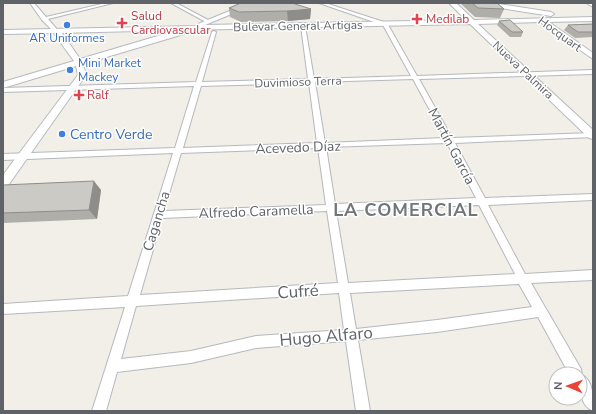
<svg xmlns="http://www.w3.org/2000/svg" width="596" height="414" font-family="'Nunito Sans',sans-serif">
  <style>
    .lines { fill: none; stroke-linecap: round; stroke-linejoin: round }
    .street-casing { stroke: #b5b8bc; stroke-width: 2 }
    .secondary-casing { stroke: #b6babf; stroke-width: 2 }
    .street { fill: #fff; fill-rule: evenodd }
    .secondary { fill: #fff; fill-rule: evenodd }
    .wall { fill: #afaea9 }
    .shaded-wall { fill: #8f8d8a }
    .building { fill: #cccac5; stroke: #8f8d8a }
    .health-dot { fill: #e0444e; stroke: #fff; stroke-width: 1.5 }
    .shop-dot { fill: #3f7fe0; stroke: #fff; stroke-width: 1.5 }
    .labels { text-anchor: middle; stroke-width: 3; stroke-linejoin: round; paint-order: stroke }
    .far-health-label { font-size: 12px; fill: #be3a42; stroke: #fff; text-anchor: start }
    .far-street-label { font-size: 12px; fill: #5f6368; stroke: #fff }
    .far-shop-label { font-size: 12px; fill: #366cbe; stroke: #fff }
    .shop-label { font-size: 14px; fill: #366cbe; stroke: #fff; text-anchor: start }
    .street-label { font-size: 14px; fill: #5f6368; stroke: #fff }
    .near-street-label { font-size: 17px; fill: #5f6368; stroke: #fff }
    .district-label { font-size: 18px; font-weight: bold; letter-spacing: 1px; fill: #70757a; stroke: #fff }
  </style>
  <rect width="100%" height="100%" fill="#f1efe8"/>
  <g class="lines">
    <defs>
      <g id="street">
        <path d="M30,3h4l12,14 60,-14h7l-65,16 14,16 -3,2 -17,-17z"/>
        <path d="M171,3h5l34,18 -4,1z"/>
        <path d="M319,3h6l62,20 30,53 176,-6v4l-174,5 33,59 141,-5v4l-138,6 30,55 108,-4v6l-105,5 37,69 68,-4v10l-62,3 50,86 1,6c12,6 11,24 11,36 -14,-6 -13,-24 -13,-37h-11l-31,-57 -101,15 -79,8 12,71h-14l-10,-70 -90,7 -65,15 -74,9 -11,39h-14l33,-104 -122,7v-10l125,-8 45,-143 -170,7v-6l172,-6 19,-62 -191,6v-4l193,-6 16,-50 2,-1 2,1 -14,50 106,-3 -7,-53 2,-1 2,1 9,53 97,-3 -28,-51zM413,79l32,59 -120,5 -10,-61zM309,83l8,60 -134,5 18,-62zM447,143l29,55 -141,6 -9,-57zM318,148l8,57 -162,6 17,-58zM479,205l36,69 -167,9 -12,-72zM327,211l11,72 -198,12 22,-77zM519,284l13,23 -95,13 -81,9 -6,-36zM339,293l5,37 -88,6 -65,15 -70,8 15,-53z"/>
        <path d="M586,3l7,1v3z"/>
      </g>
      <g id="secondary">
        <path d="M249,3h9l-53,22 261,-5 -17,-17h7l18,17 119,-3v4l-44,1 44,31v6l-53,-37 -62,2 115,106v9l-4,-1 -119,-114 -288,6 3,2 -1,2 -101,30 3,11 -79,112 -4,1v-13l75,-100 -2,-9 -73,22v-6l71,-21 -19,-26 4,-2 -56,1v-4l194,-4 1,-2zM178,30l-98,29 -18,-26h-3z"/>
        <path d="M478,3h15l58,9 3,2 -3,2 -70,-11z"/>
      </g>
    </defs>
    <!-- street casing -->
    <use href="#street" class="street-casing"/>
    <!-- secondary casing -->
    <use href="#secondary" class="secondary-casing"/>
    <!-- street -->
    <use href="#street" class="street"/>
    <!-- secondary -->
    <use href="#secondary" class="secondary"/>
  </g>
  <!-- wall -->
  <g class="wall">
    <path d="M460,3h37l7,6 -4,9 -25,-1z"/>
    <path d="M229,8l82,1 -1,10 -22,2 -47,1 -11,-5z"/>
    <path d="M499,21l24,11 -2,5h-11l-13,-12z"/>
    <path d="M593,24v13l-18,1 -11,-8 4,-5z"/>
    <path d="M3,185l98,5 -4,29 -94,4z"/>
  </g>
  <!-- shaded-wall -->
  <g class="shaded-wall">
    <path d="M311,9l-1,10 -22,2 -1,-10z"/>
    <path d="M94,181l7,9 -4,29 -8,-9z"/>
  </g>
  <!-- building -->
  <g class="building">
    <path d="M241,3h51l19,6 -24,2 -48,1 -10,-4z"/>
    <path d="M472,3h25l7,6 -26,-1z"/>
    <path d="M510,20l13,12h-11l-13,-11z"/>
    <path d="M593,24v8h-15l-10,-7z"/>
    <path d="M94,181l-5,29 -86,3v-28z"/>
  </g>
  <!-- markers -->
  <g class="health-dot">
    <path d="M415 13h4v4h4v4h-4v4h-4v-4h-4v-4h4z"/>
    <path d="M120 17h4v4h4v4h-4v4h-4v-4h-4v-4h4z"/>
    <path d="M77 89h4v4h4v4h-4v4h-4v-4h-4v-4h4z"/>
  </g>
  <g class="shop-dot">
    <circle cx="67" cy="25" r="4"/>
    <circle cx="70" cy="70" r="4"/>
    <circle cx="62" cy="134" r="4"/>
  </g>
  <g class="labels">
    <!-- far-health labels -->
    <g class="far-health-label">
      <text x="131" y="20">Salud<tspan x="131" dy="14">Cardiovascular</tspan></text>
      <text x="426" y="23">Medilab</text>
      <text x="87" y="99">Ralf</text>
    </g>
    <!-- far-street labels -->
    <g class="far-street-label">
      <text transform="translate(298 26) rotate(-1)" y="4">Bulevar General Artigas</text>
      <text transform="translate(560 34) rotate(36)" y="4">Hocquart</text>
      <text transform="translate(523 70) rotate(43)" y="4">Nueva Palmira</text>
      <text transform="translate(298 82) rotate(-2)" y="4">Duvimioso Terra</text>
    </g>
    <!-- far-shop labels -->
    <g class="far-shop-label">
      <text x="67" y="42">AR Uniformes</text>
      <text x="78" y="67" text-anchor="start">Mini Market<tspan x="78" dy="14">Mackey</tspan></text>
    </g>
    <!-- shop labels -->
    <g class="shop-label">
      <text x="70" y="139">Centro Verde</text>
    </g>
    <!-- street labels -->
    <g class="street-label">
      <text transform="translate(452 146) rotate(62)" y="5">Martín García</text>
      <text transform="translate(298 147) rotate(-2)" y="5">Acevedo Díaz</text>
      <text transform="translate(256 211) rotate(-2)" y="5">Alfredo Caramella</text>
      <text transform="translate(156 221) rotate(-73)" y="5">Cagancha</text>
    </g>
    <!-- near-street labels -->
    <g class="near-street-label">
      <text transform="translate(298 291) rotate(-4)" y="6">Cufré</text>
      <text transform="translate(326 336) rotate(-5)" y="6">Hugo Alfaro</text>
    </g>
    <!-- district labels -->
    <g class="district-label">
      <text x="406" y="216">LA COMERCIAL</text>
    </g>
  </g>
  <!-- border -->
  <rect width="596" height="414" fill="none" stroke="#5f6368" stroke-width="8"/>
  <!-- north arrow -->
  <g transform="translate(568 386) rotate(272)"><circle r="19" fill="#ffffff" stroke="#bfc1c3"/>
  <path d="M0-3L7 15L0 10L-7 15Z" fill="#ea4335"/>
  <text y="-6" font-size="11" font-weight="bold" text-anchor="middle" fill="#5f6368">N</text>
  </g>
</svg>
